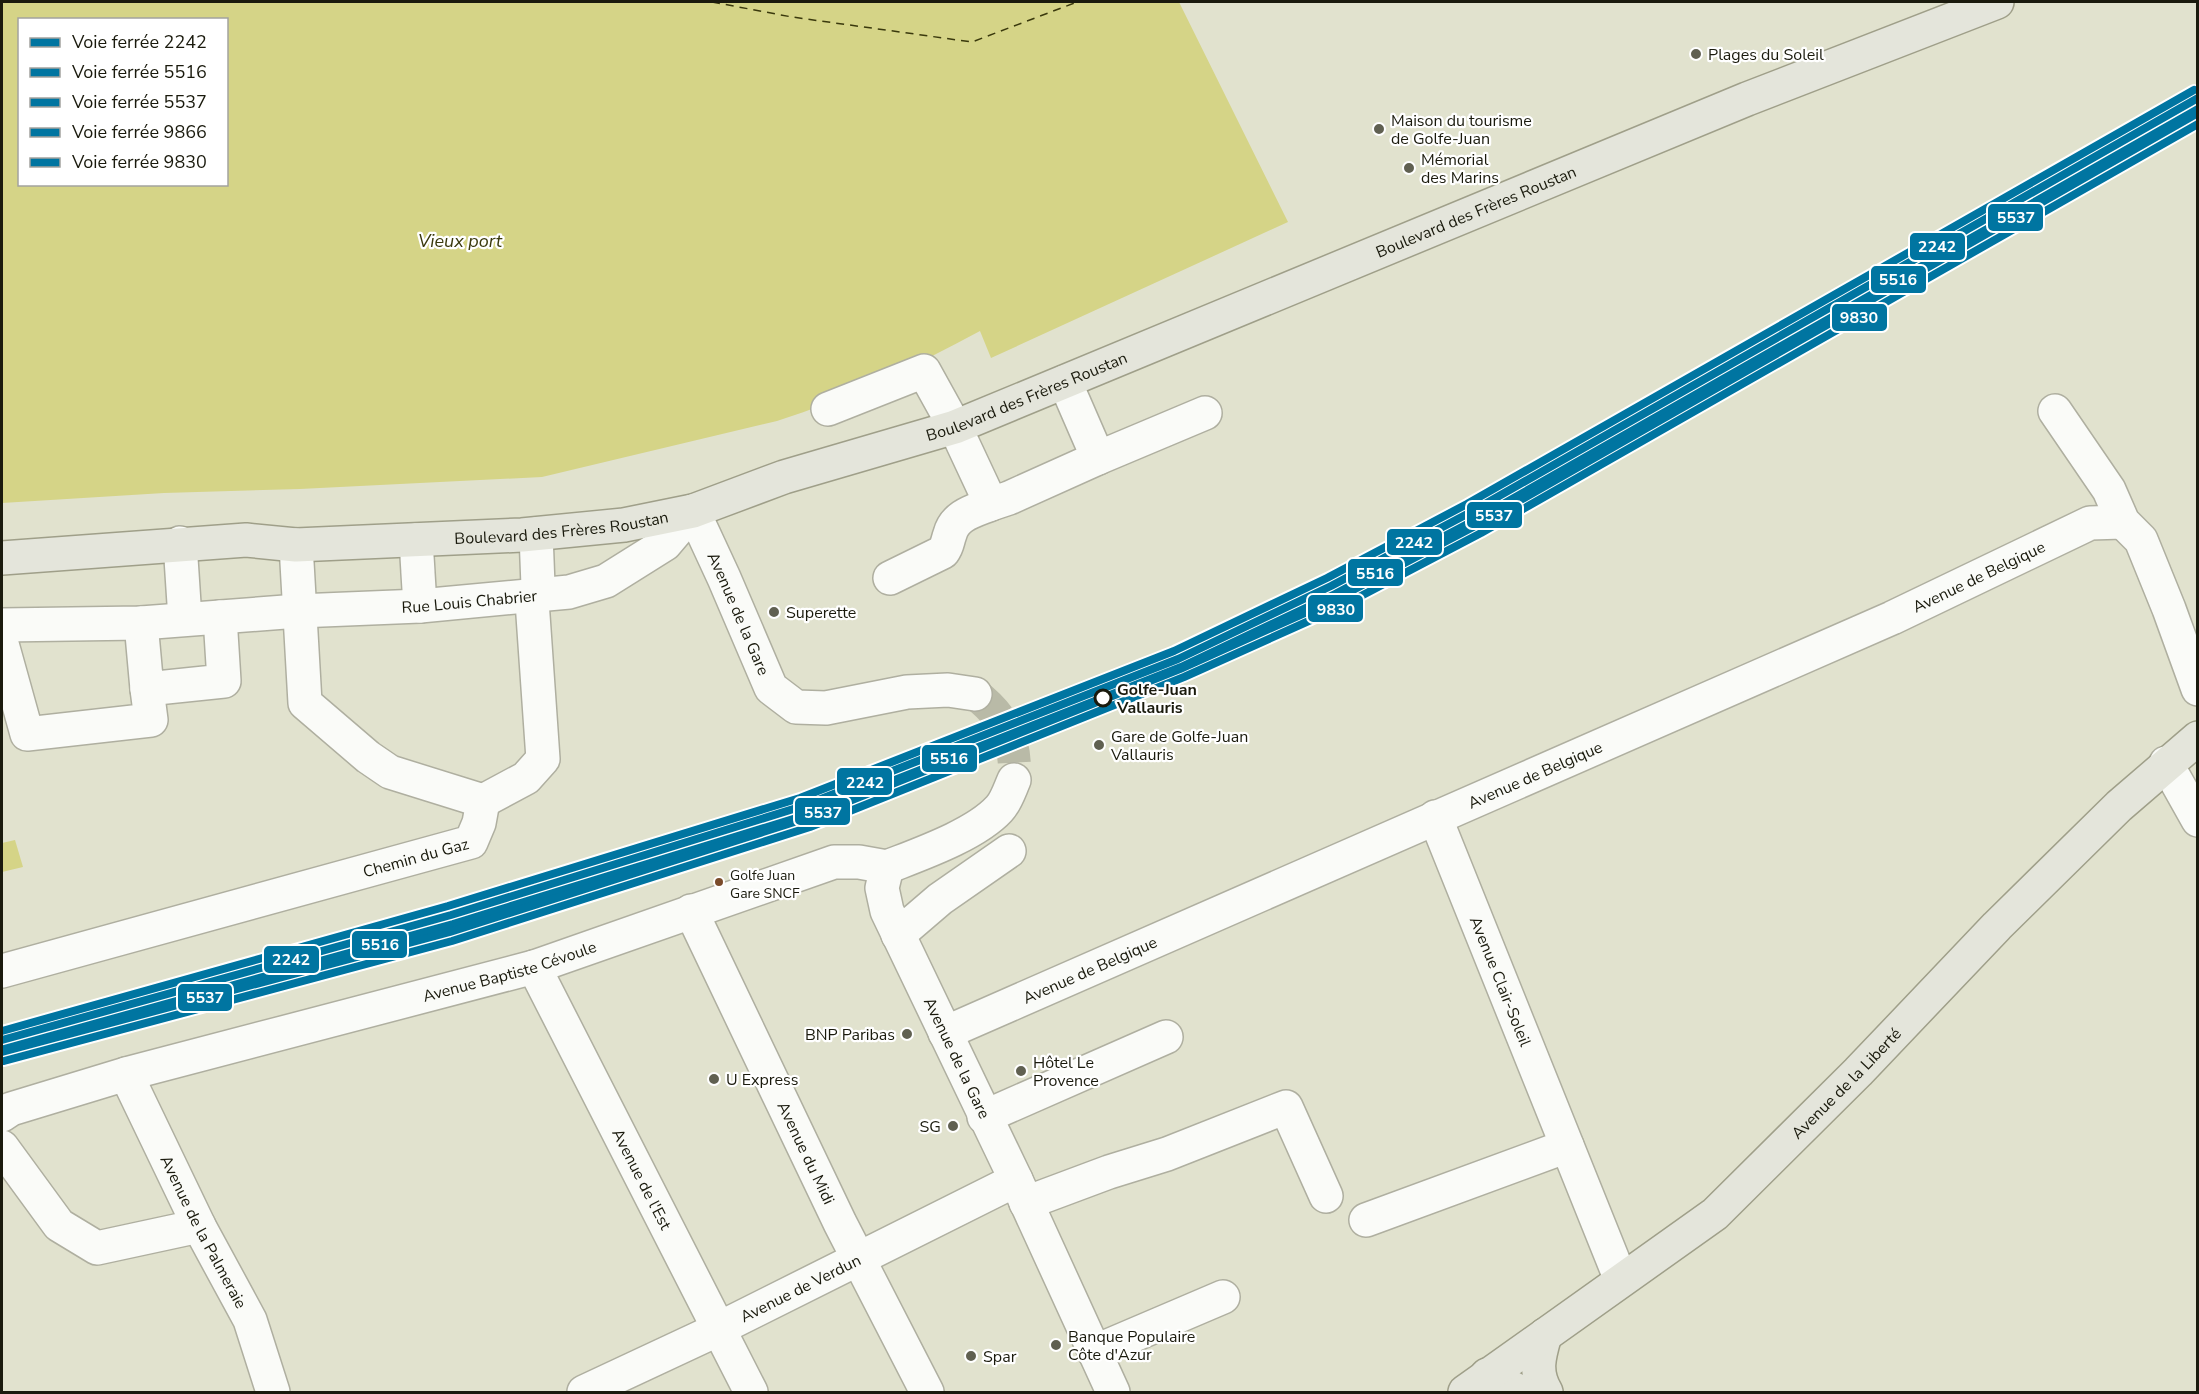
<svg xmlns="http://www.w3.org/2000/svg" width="2199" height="1394" font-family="'Nunito Sans',sans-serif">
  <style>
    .water { fill: #d5d487; fill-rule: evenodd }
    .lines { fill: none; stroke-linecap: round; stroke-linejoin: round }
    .ferry { stroke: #3a390d; stroke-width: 1.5; stroke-dasharray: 8 6; stroke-linecap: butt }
    .minor-tunnel { stroke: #b9baa7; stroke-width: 33; stroke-dasharray: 33 16; stroke-linecap: butt }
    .minor-casing { stroke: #afafa0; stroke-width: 36 }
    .major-casing { stroke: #9f9f89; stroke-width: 36 }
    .minor { stroke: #fafbf8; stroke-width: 33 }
    .major { stroke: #e4e5db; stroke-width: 33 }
    .rail-1-casing { stroke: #fff; stroke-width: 12 }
    .rail-2-casing { stroke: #fff; stroke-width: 12 }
    .rail-3-casing { stroke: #fff; stroke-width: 12 }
    .rail-4-casing { stroke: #fff; stroke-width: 12 }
    .rail-5-casing { stroke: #fff; stroke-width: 12 }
    .rail-1 { stroke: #0075a1; stroke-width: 8 }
    .rail-2 { stroke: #0075a1; stroke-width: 8 }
    .rail-3 { stroke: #0075a1; stroke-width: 8 }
    .rail-4 { stroke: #0075a1; stroke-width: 8 }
    .rail-5 { stroke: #0075a1; stroke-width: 8 }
    .poi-dot { fill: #606051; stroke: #fff; stroke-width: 2 }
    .stop-dot { fill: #fff; stroke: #1a1a0d; stroke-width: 3 }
    .bus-dot { fill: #7a4b2a; stroke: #fff; stroke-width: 2 }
    .labels { text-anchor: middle; stroke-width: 4.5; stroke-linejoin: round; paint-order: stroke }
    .bus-label { font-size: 14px; fill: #1a1a0d; stroke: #fff; text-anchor: start }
    .poi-label { font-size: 16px; fill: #1a1a0d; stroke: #fff; text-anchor: start }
    .street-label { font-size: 16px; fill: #1a1a0d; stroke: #fff }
    .stop-label { font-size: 16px; font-weight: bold; fill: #1a1a0d; stroke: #fff; text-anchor: start }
    .water-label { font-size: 18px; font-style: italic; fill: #3a390d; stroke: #fff }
    .line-badge { stroke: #fff; stroke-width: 2 }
    .badge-label { font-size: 16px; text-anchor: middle; font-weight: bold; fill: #fff }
  </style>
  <rect width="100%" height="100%" fill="#e1e2ce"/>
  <!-- water -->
  <g class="water">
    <path d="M2,2h1177l109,220 -297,136 -11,-27c-65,35 -133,68 -203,90l-235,56 -242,12 -136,4 -162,10zM20,20h206v164h-206z"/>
    <path d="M15,840l8,27 -21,5v-29z"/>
  </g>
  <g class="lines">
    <!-- ferry -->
    <path class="ferry" d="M712,2l80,15 180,25 105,-40"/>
    <!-- minor-tunnel -->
    <path class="minor-tunnel" d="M975,694c30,23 42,48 39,86"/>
    <defs>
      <g id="minor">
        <path d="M828,409l96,-38 31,56 36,77 18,-6 89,-40 -33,-76"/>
        <path d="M2055,411l54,79 14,32 18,18 28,69 29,80"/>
        <path d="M1098,458l107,-45"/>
        <path d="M416,540l4,66"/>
        <path d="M180,543l5,76"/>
        <path d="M296,545l9,158 63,54 22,15 93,29"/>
        <path d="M890,578l53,-26c5,-7 4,-10 7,-18 5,-19 24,-23 41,-30"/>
        <path d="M141,623l6,66 77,-8 -4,-64"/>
        <path id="s1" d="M2,625l139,-2 157,-12 122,-5 149,-14 37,-11 59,-37 28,-33 31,67 47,110 25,19 30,1 81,-16 41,-2 27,4"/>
        <path d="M2,644l25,90 124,-14 -4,-31"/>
        <path d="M2166,763l32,57"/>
        <path d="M483,801l43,-23 17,-19 -11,-158 6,-15 -2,-52"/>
        <path id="s2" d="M1435,817l186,463"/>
        <path id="s3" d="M887,867l-5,21 5,23 129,269 97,212"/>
        <path d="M887,867c33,-13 88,-32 112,-58 7,-7 11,-20 15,-29"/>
        <path id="s4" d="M691,911l149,312 87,169"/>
        <path d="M898,935l42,-36 69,-48"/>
        <path id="s5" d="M534,967l217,425"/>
        <path id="s6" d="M2,971l469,-129 8,-19 4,-22"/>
        <path id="s7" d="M945,1033l947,-415 198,-95 33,-1"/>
        <path id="s8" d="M126,1074l73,152 51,94 23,72"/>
        <path id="s9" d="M2,1115l9,-6 115,-35 408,-107 300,-105h25l28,5"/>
        <path d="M984,1117l182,-80"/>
        <path d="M2,1147l57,78 38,23 102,-22"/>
        <path d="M1026,1203l83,-31 58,-18 119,-47 40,89"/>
        <path d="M1366,1220l201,-74"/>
        <path d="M1094,1352l129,-55"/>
        <path id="s10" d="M584,1392l122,-57 310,-155"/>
      </g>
      <g id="major">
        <path id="s11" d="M2,558l244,-18 50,5 226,-10 102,-10 69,-14 91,-34 171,-50 792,-328 250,-97"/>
        <path d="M1545,1335c-6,21 -11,37 1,57"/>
        <path d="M1487,1375l33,17"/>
        <path id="s12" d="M1465,1392l250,-178 143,-142 139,-146 122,-120 79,-68"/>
      </g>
    </defs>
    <!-- minor casing -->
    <use href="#minor" class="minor-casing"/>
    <!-- major casing -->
    <use href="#major" class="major-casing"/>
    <!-- minor -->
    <use href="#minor" class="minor"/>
    <!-- major -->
    <use href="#major" class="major"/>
    <defs>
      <path id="rail-1" d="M2,1040l449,-125 352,-109 375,-147 153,-73 140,-74 727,-414"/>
      <path id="rail-2" d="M4,1049l449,-125 353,-109 375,-148 154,-73 140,-74 723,-411"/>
      <path id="rail-3" d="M2,1052l448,-120 357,-114 373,-149 156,-70 141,-74 721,-412"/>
      <path id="rail-4" d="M2,1031l446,-125 352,-108 374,-147 153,-73 140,-74 727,-414"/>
      <path id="rail-5" d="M4,1061l448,-120 358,-114 374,-150 156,-70 141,-74 717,-409"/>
    </defs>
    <!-- rail-1 casing -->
    <use href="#rail-1" class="rail-1-casing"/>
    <!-- rail-2 casing -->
    <use href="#rail-2" class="rail-2-casing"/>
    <!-- rail-3 casing -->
    <use href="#rail-3" class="rail-3-casing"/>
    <!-- rail-4 casing -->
    <use href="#rail-4" class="rail-4-casing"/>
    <!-- rail-5 casing -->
    <use href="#rail-5" class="rail-5-casing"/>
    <!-- rail-1 -->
    <use href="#rail-1" class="rail-1"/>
    <!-- rail-2 -->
    <use href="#rail-2" class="rail-2"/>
    <!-- rail-3 -->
    <use href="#rail-3" class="rail-3"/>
    <!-- rail-4 -->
    <use href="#rail-4" class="rail-4"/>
    <!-- rail-5 -->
    <use href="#rail-5" class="rail-5"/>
  </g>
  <!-- markers -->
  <g class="poi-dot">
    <circle cx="1696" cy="54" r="6"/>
    <circle cx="1379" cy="129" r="6"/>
    <circle cx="1409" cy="168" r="6"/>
    <circle cx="774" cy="612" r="6"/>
    <circle cx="1099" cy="745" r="6"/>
    <circle cx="907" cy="1034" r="6"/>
    <circle cx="1021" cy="1071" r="6"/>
    <circle cx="714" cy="1079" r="6"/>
    <circle cx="953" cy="1126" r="6"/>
    <circle cx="1056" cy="1345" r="6"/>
    <circle cx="971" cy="1356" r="6"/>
  </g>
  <circle class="stop-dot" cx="1103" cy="698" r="8"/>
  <circle class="bus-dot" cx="719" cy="882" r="5"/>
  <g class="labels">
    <!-- bus labels -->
    <g class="bus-label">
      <text x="730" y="880">Golfe Juan<tspan x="730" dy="18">Gare SNCF</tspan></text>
    </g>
    <!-- poi labels -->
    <g class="poi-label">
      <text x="1708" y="60">Plages du Soleil</text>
      <text x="1391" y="126">Maison du tourisme<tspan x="1391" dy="18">de Golfe-Juan</tspan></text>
      <text x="1421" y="165">Mémorial<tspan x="1421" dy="18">des Marins</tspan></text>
      <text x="786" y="618">Superette</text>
      <text x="1111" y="742">Gare de Golfe-Juan<tspan x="1111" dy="18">Vallauris</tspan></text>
      <text x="895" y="1040" text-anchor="end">BNP Paribas</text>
      <text x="1033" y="1068">Hôtel Le<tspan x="1033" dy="18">Provence</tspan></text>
      <text x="726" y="1085">U Express</text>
      <text x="941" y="1132" text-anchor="end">SG</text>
      <text x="1068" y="1342">Banque Populaire<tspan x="1068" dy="18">Côte d'Azur</tspan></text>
      <text x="983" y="1362">Spar</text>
    </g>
    <!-- street labels -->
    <g class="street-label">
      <text dy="6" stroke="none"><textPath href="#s11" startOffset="1533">Boulevard des Frères Roustan</textPath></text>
      <text dy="6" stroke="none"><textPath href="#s11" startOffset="1047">Boulevard des Frères Roustan</textPath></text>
      <text dy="6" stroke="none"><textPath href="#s11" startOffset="561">Boulevard des Frères Roustan</textPath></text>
      <text dy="6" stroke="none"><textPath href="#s7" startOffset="1130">Avenue de Belgique</textPath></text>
      <text dy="6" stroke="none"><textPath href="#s1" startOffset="468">Rue Louis Chabrier</textPath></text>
      <text dy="6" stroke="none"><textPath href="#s1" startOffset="832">Avenue de la Gare</textPath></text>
      <text dy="6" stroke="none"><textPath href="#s7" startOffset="644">Avenue de Belgique</textPath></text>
      <text dy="6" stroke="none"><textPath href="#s6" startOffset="429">Chemin du Gaz</textPath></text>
      <text dy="6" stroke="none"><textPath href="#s9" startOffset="528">Avenue Baptiste Cévoule</textPath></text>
      <text dy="6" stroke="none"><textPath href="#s7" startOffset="158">Avenue de Belgique</textPath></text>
      <text dy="6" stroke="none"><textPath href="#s2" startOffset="177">Avenue Clair-Soleil</textPath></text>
      <text dy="6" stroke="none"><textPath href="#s3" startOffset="208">Avenue de la Gare</textPath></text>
      <text dy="6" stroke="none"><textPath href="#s12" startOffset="492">Avenue de la Liberté</textPath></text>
      <text dy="6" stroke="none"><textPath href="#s4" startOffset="268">Avenue du Midi</textPath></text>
      <text dy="6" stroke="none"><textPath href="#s5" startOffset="238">Avenue de l'Est</textPath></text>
      <text dy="6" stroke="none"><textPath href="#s8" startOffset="176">Avenue de la Palmeraie</textPath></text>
      <text dy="6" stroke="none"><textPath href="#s10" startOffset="240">Avenue de Verdun</textPath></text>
    </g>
    <!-- stop labels -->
    <g class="stop-label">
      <text x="1117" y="695">Golfe-Juan<tspan x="1117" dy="18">Vallauris</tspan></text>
    </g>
    <!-- water labels -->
    <g class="water-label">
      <text x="460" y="247">Vieux port</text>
    </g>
  </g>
  <g class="line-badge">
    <rect x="1987" y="203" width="57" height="29" rx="6" fill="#0075a1"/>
    <rect x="1909" y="232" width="57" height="29" rx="6" fill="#0075a1"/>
    <rect x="1870" y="265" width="57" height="29" rx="6" fill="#0075a1"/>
    <rect x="1831" y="303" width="57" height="29" rx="6" fill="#0075a1"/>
    <rect x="1466" y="501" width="57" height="28" rx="6" fill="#0075a1"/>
    <rect x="1386" y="528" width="57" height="28" rx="6" fill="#0075a1"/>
    <rect x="1347" y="558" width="57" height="29" rx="6" fill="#0075a1"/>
    <rect x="1307" y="594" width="57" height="29" rx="6" fill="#0075a1"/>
    <rect x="921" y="744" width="57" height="29" rx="6" fill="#0075a1"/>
    <rect x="836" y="767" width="57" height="29" rx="6" fill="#0075a1"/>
    <rect x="794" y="797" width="57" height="29" rx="6" fill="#0075a1"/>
    <rect x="351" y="930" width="57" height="29" rx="6" fill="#0075a1"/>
    <rect x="263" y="945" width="57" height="29" rx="6" fill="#0075a1"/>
    <rect x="177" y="983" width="56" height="29" rx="6" fill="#0075a1"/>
  </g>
  <g class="badge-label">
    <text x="2016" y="223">5537</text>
    <text x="1937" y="252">2242</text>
    <text x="1898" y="285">5516</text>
    <text x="1859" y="323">9830</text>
    <text x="1494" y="521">5537</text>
    <text x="1414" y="548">2242</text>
    <text x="1375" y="579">5516</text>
    <text x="1336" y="615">9830</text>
    <text x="949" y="764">5516</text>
    <text x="865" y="788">2242</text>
    <text x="823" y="818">5537</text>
    <text x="380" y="950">5516</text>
    <text x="291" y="965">2242</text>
    <text x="205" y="1003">5537</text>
  </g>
  <!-- border -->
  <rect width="2199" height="1394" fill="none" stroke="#1a1a0d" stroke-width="6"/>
  <!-- legend -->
  <rect x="18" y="18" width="210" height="168" fill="#ffffff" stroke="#a3a39e" stroke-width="1.5"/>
  <rect x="30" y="38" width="30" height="9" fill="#0075a1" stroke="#a3a39e" stroke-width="1.5"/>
  <text x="72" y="48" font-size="18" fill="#1a1a0d">Voie ferrée 2242</text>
  <rect x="30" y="68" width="30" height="9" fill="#0075a1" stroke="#a3a39e" stroke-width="1.5"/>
  <text x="72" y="78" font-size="18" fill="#1a1a0d">Voie ferrée 5516</text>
  <rect x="30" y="98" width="30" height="9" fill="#0075a1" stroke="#a3a39e" stroke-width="1.5"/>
  <text x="72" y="108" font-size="18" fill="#1a1a0d">Voie ferrée 5537</text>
  <rect x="30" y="128" width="30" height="9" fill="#0075a1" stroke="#a3a39e" stroke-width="1.5"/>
  <text x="72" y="138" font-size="18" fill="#1a1a0d">Voie ferrée 9866</text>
  <rect x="30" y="158" width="30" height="9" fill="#0075a1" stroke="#a3a39e" stroke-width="1.5"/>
  <text x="72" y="168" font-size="18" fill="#1a1a0d">Voie ferrée 9830</text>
</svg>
